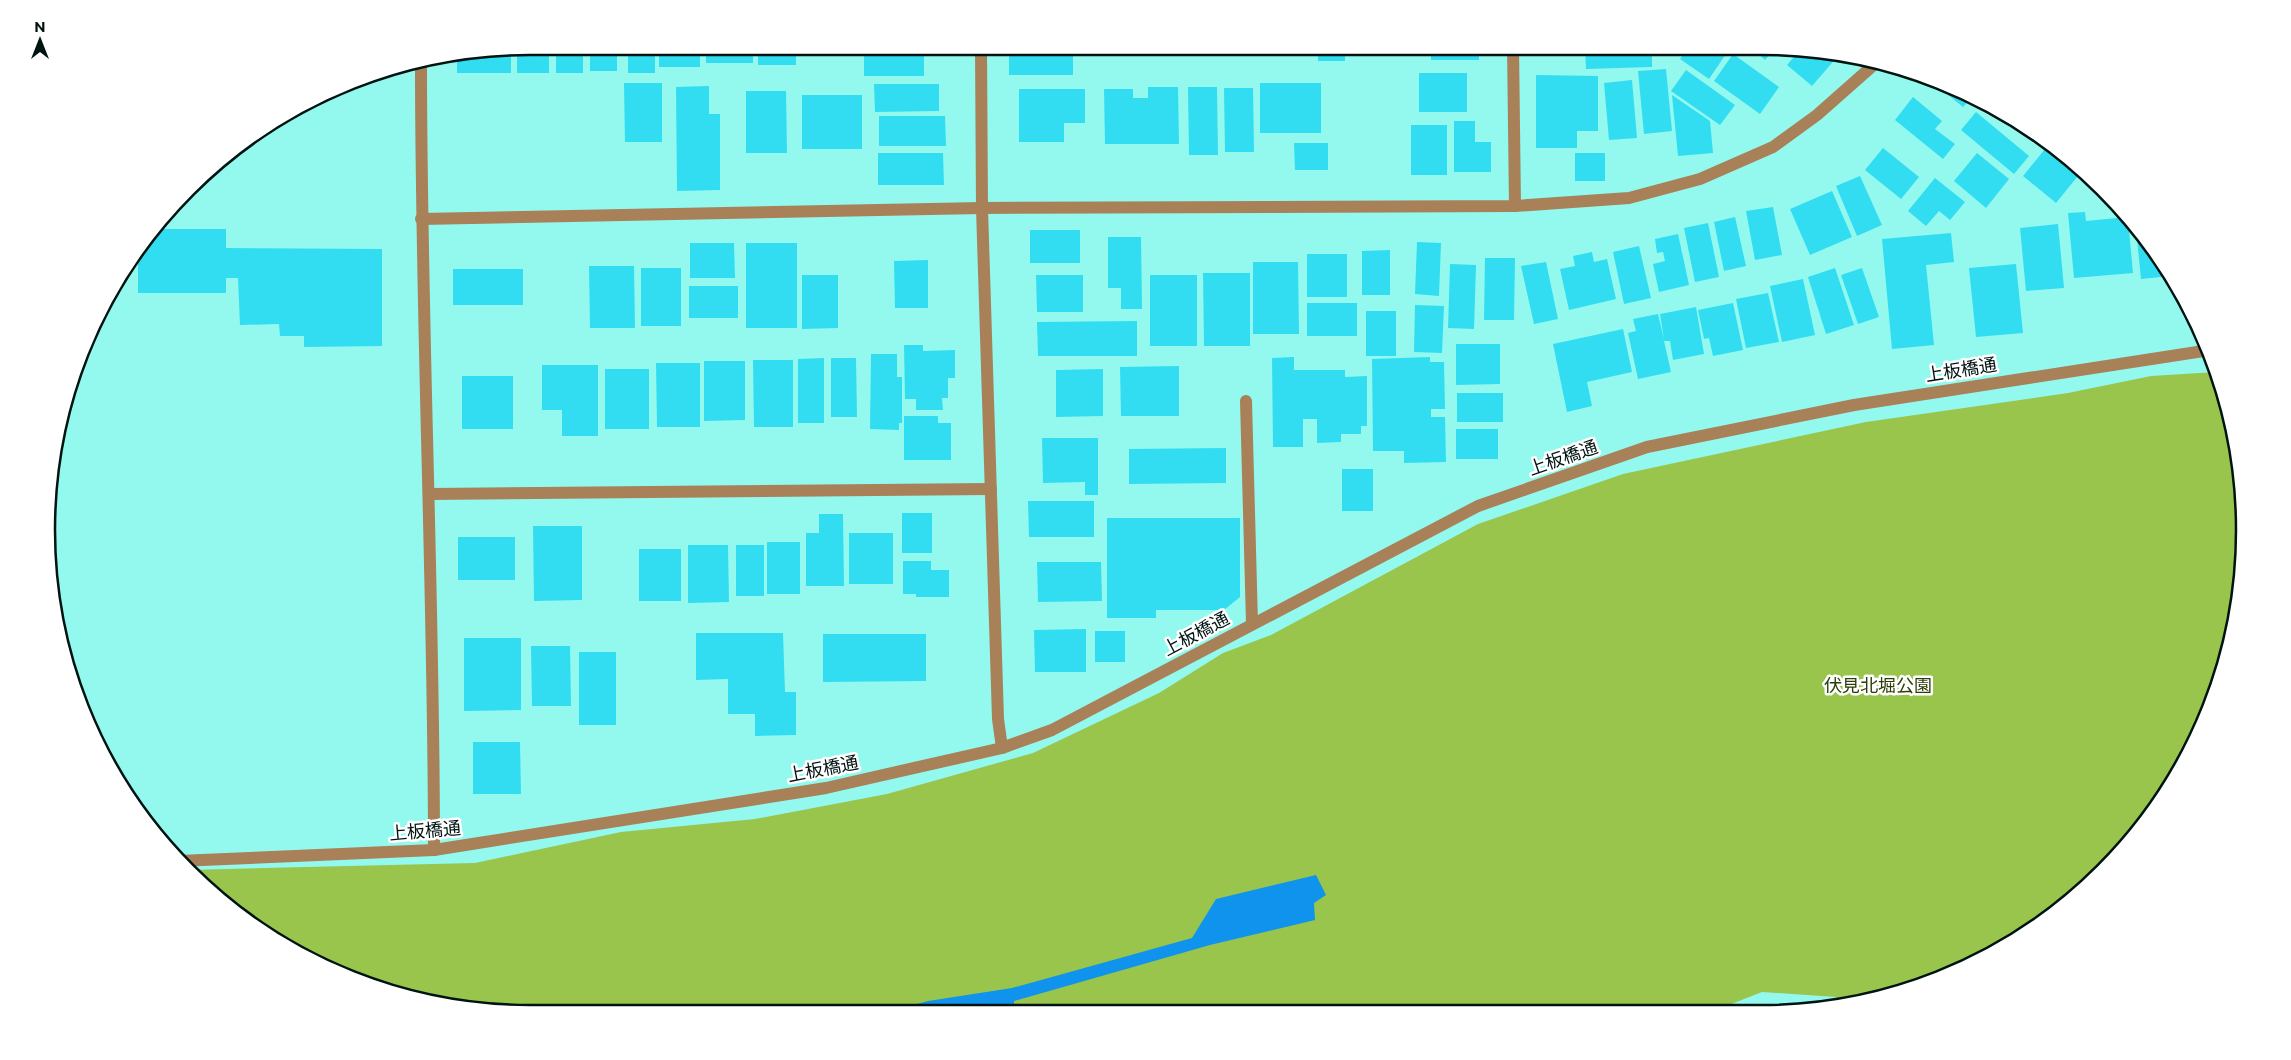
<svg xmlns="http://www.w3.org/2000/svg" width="2291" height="1060" font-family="Montserrat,'Noto Sans JP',sans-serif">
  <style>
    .green { fill: #99c54c }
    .water { fill: #0f93ec }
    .building { fill: #32ddf1 }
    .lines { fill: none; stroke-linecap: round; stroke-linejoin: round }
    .minor { stroke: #a88158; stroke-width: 12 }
    .tertiary { stroke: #a88158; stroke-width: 12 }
    .labels { text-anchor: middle; stroke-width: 5; stroke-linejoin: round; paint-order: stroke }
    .street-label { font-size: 18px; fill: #001412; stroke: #fff }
    .park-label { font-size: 18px; fill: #2b3d08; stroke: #fff }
    .rim { fill: none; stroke: #001412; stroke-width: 2.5 }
  </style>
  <rect width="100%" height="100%" fill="#93f9ef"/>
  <!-- green -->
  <path class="green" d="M2216,372l19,63 10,95 -9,94 -28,91 -63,109 -89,90 -9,3 -101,60 -102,27 -8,-7 -74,-5 -46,18 -1186,4 -94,-9 -91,-28 -134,-83 -24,-24 288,-7 146,-31 134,-13 132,-25 146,-41 126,-60 64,-40 48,-18 207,-111 145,-50 243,-52 202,-29 83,-17z"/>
  <!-- water -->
  <path class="water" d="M1316,875l10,20 -12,8 1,17 -105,25 -196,56v11l-130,1 44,-12 84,-13 180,-50 24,-39z"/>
  <!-- building -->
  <g class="building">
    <path d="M530,46h19v27h-32v-25z"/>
    <rect x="556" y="46" width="27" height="27"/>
    <rect x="590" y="46" width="27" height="25"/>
    <rect x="628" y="46" width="27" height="27"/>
    <rect x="659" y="46" width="41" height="21"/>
    <rect x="706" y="46" width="47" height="17"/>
    <rect x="758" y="46" width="38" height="19"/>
    <rect x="801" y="46" width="43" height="9"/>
    <rect x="864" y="46" width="60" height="30"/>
    <rect x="1009" y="46" width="64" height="29"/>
    <rect x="1202" y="46" width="46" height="6"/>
    <rect x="1254" y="46" width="25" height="5"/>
    <rect x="1285" y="46" width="26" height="3"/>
    <rect x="1318" y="46" width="27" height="15"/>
    <rect x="1431" y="46" width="48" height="14"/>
    <path d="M1585,46h67v21l-66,2z"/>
    <path d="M1689,46h38l3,2 -21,31 -29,-20z"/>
    <path d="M1749,46h12l14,2 -10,12z"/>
    <path d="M511,49v24h-54v-15z"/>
    <path d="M1800,50l35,4 3,2 -26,30 -25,-21z"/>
    <path d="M1733,54l46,33 -19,27 -46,-33z"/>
    <path d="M1666,69l6,62 -28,3 -6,-63z"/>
    <path d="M1686,70l49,35 -15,20 -49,-34z"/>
    <rect x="1419" y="73" width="48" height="39"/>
    <path d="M1536,75l62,1v55h-21v17h-41z"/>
    <path d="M1632,80l5,58 -28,2 -5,-57z"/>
    <path d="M1939,81l7,2 26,14 -9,10 -27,-22z"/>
    <path d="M624,83h38v59h-37z"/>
    <rect x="1260" y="83" width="61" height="50"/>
    <path d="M874,84h65v27l-64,1z"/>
    <path d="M709,86v28h11v76l-43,1 -1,-104z"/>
    <path d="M1148,87h30l1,57h-74l-1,-55h29v9h15z"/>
    <path d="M1188,87h29l1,68h-29z"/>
    <path d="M1224,88h29l1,64h-29z"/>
    <path d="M1019,89h66v34h-21v19h-45z"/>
    <path d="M746,91h40l1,62h-41z"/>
    <rect x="802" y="95" width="60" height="54"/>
    <path d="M1672,95l38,26 3,32 -35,3z"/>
    <path d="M1913,97l29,24 -7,8 20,15 -12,15 -48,-39z"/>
    <path d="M1981,102l30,15 -5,6 -26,-20z"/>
    <path d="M1976,112l53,44 -15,18 -53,-44z"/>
    <path d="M879,116h66l1,30h-67z"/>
    <path d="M1454,121h21v21h16v30h-37z"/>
    <rect x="1411" y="125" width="36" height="50"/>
    <path d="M1294,143h34v27h-33z"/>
    <path d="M2049,144l33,27 -26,32 -33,-27z"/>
    <path d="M1883,148l36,29 -18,22 -36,-29z"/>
    <path d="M878,153h65l1,32h-66z"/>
    <rect x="1575" y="153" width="30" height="28"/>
    <path d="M1977,153l32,26 -23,29 -32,-27z"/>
    <path d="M1860,176l22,49 -25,11 -21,-50z"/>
    <path d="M2090,177l13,11 8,10 -2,2 -23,-19z"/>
    <path d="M1935,178l30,24 -15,18 -11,-9 -13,15 -18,-15z"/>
    <path d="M1832,191l20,46 -42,18 -20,-46z"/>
    <path d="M1773,207l9,48 -27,5 -9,-49z"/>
    <path d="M2085,212l1,9 41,-4 1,2 5,54 -59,5 -6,-65z"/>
    <path d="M1735,217l11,49 -22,5 -10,-49z"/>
    <path d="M1708,223l11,54 -24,5 -11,-54z"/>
    <path d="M2058,224l6,64 -38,3 -6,-63z"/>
    <path d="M160,229h66v19l156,1v97l-78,1v-11h-24l-1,-12 -39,1 -2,-47h-12v15h-88v-38z"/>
    <path d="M2136,229l27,32 8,15 -30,3z"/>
    <rect x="1030" y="230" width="50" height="33"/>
    <path d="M1951,233l3,29 -28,3 8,80 -42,4 -10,-110z"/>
    <path d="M1678,234l11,51 -30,7 -6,-28 12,-3 -2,-9 -6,1 -2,-14z"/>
    <path d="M1108,237h33l1,72h-21v-21h-13z"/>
    <path d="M1417,242l24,1 -2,53 -24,-2z"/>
    <path d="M690,243h44l1,35h-45z"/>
    <rect x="746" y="243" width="51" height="85"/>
    <path d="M1639,246l12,52 -27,6 -11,-52z"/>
    <path d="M1390,250v45h-28v-44z"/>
    <path d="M1592,252l2,10 13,-3 9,40 -47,11 -9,-41 15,-3 -2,-10z"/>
    <rect x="1307" y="254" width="40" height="43"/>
    <path d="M1485,258h30l-1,62h-30z"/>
    <path d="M928,260v48h-33l-1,-47z"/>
    <path d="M1253,262h45l1,72h-46z"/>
    <path d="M1546,262l12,57 -24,5 -13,-58z"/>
    <path d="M1450,264l26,1 -2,64 -26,-1z"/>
    <path d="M2016,264l7,69 -47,4 -7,-69z"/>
    <path d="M589,266h45l1,62h-45z"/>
    <rect x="641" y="268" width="40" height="58"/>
    <path d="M1835,268l19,57 -28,9 -18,-57z"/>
    <path d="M1862,268l17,49 -21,7 -17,-49z"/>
    <rect x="453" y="269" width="70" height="36"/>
    <path d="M1203,273h47v73h-46z"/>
    <path d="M802,275h36v53l-36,1z"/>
    <path d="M1036,275h47v37h-46z"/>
    <rect x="1150" y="275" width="47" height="71"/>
    <path d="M1803,279l12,56 -33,7 -12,-56z"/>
    <rect x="689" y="286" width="49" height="32"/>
    <path d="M1768,293l11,49 -33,6 -10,-49z"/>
    <rect x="1307" y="303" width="50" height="33"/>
    <path d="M1733,303l10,47 -30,6 -4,-18 -5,1 -6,-29z"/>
    <path d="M1415,305l29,1 -2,47 -28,-1z"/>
    <path d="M1696,307l8,47 -31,6 -3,-19h-6l7,31 -33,7 -10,-46 8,-2 -3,-12 25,-5 6,25 -4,-25z"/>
    <rect x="1366" y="311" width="30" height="45"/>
    <path d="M1137,321v35h-99l-1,-34z"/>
    <path d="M1623,329l9,43 -45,10 5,24 -25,6 -14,-68z"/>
    <path d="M1456,344h44v40l-44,1z"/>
    <path d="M904,345h19v6l32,-1v28h-7v20h-6l1,12h-27v-11h-11z"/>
    <path d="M871,354h26v23h5v46h-3v7l-29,-1z"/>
    <path d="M1294,357v13h51v7l22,-1v50h-6v8h-20v8l-24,1v-24h-14v28h-30l-1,-89z"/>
    <path d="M1430,357v5h14l1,47h-14v8h14l1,45 -42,1v-12h-31l-1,-92z"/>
    <path d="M824,358v65h-26v-64z"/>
    <path d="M831,358h25l1,59h-26z"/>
    <path d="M753,360h40v67h-39z"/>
    <path d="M704,361h41v59l-41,1z"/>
    <path d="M656,363h44v64h-43z"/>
    <path d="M542,365h56v71h-36v-26h-20z"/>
    <path d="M1179,366v50h-58l-1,-49z"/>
    <rect x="605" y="369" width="44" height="60"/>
    <path d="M1103,369v47l-47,1v-47z"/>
    <rect x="462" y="376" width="51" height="53"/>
    <rect x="1457" y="393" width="46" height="29"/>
    <path d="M904,416h34v7h13v37h-47z"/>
    <rect x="1456" y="429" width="42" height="30"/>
    <path d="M1042,438h56v57h-13v-13l-42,1z"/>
    <path d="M1226,448v35l-97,1v-35z"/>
    <rect x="1342" y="469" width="31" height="42"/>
    <path d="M1028,501h66v36h-65z"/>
    <rect x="902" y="513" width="30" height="40"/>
    <path d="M819,514h24l1,72h-38v-53h13z"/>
    <path d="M1107,518h133v79l-16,13h-68v8h-49z"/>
    <path d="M533,526h49v74l-48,1z"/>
    <rect x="849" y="533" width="44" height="51"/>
    <rect x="458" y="537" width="57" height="43"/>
    <rect x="767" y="542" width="33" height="52"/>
    <path d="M688,545h40l1,57 -41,1z"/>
    <rect x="736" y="545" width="28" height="51"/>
    <rect x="639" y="549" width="42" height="52"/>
    <path d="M903,561h28v9h18v27h-33v-3h-13z"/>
    <path d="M1037,562h64l1,39 -64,1z"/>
    <path d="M1086,629v43h-51l-1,-42z"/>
    <rect x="1095" y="631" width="30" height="31"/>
    <path d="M696,633h87l2,59h11v43l-41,1v-22h-27v-35l-32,1z"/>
    <path d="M823,634h103v47l-103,1z"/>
    <path d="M464,638h57v72l-57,1z"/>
    <path d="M531,646h39l1,60h-39z"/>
    <rect x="579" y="652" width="37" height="73"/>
    <path d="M473,742h47l1,52h-48z"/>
  </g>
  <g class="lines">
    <!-- minor -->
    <g class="minor">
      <path d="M981,46l1,162 16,511 4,29"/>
      <path d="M1513,46l2,160"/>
      <path d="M421,64c0,262 13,524 13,786"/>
      <path d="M421,219l561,-11 533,-2 114,-8 71,-19 73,-32 44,-32 60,-53"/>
      <path d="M1246,401l6,222"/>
      <path d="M429,494l562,-5"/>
    </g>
    <!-- tertiary -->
    <path class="tertiary" d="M178,861l256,-11 392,-62 176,-40 50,-18 426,-224 169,-59 207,-42 356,-55"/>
  </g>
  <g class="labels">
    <!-- street labels -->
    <g class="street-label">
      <text transform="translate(1961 370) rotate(-9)" y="6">上板橋通</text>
      <text transform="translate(1563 458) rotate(-19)" y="6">上板橋通</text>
      <text transform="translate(1196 634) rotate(-28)" y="6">上板橋通</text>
      <text transform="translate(823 769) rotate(-11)" y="6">上板橋通</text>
      <text transform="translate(425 831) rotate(-5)" y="6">上板橋通</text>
    </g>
    <!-- park labels -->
    <g class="park-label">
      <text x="1878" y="692">伏見北堀公園</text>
    </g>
  </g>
  <!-- crop -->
  <path d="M0 0H2291V1060H0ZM530 55H1761A475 475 0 0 1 2236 530V530A475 475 0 0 1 1761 1005H530A475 475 0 0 1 55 530V530A475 475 0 0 1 530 55Z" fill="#fff" fill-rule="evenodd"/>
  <path class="rim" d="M530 55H1761A475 475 0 0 1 2236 530V530A475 475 0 0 1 1761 1005H530A475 475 0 0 1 55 530V530A475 475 0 0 1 530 55Z"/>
  <!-- north arrow -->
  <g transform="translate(40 40)" stroke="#ffffff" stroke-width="4" paint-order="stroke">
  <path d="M0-4L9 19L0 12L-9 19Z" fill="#001412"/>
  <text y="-8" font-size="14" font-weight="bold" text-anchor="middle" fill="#001412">N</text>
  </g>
</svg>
